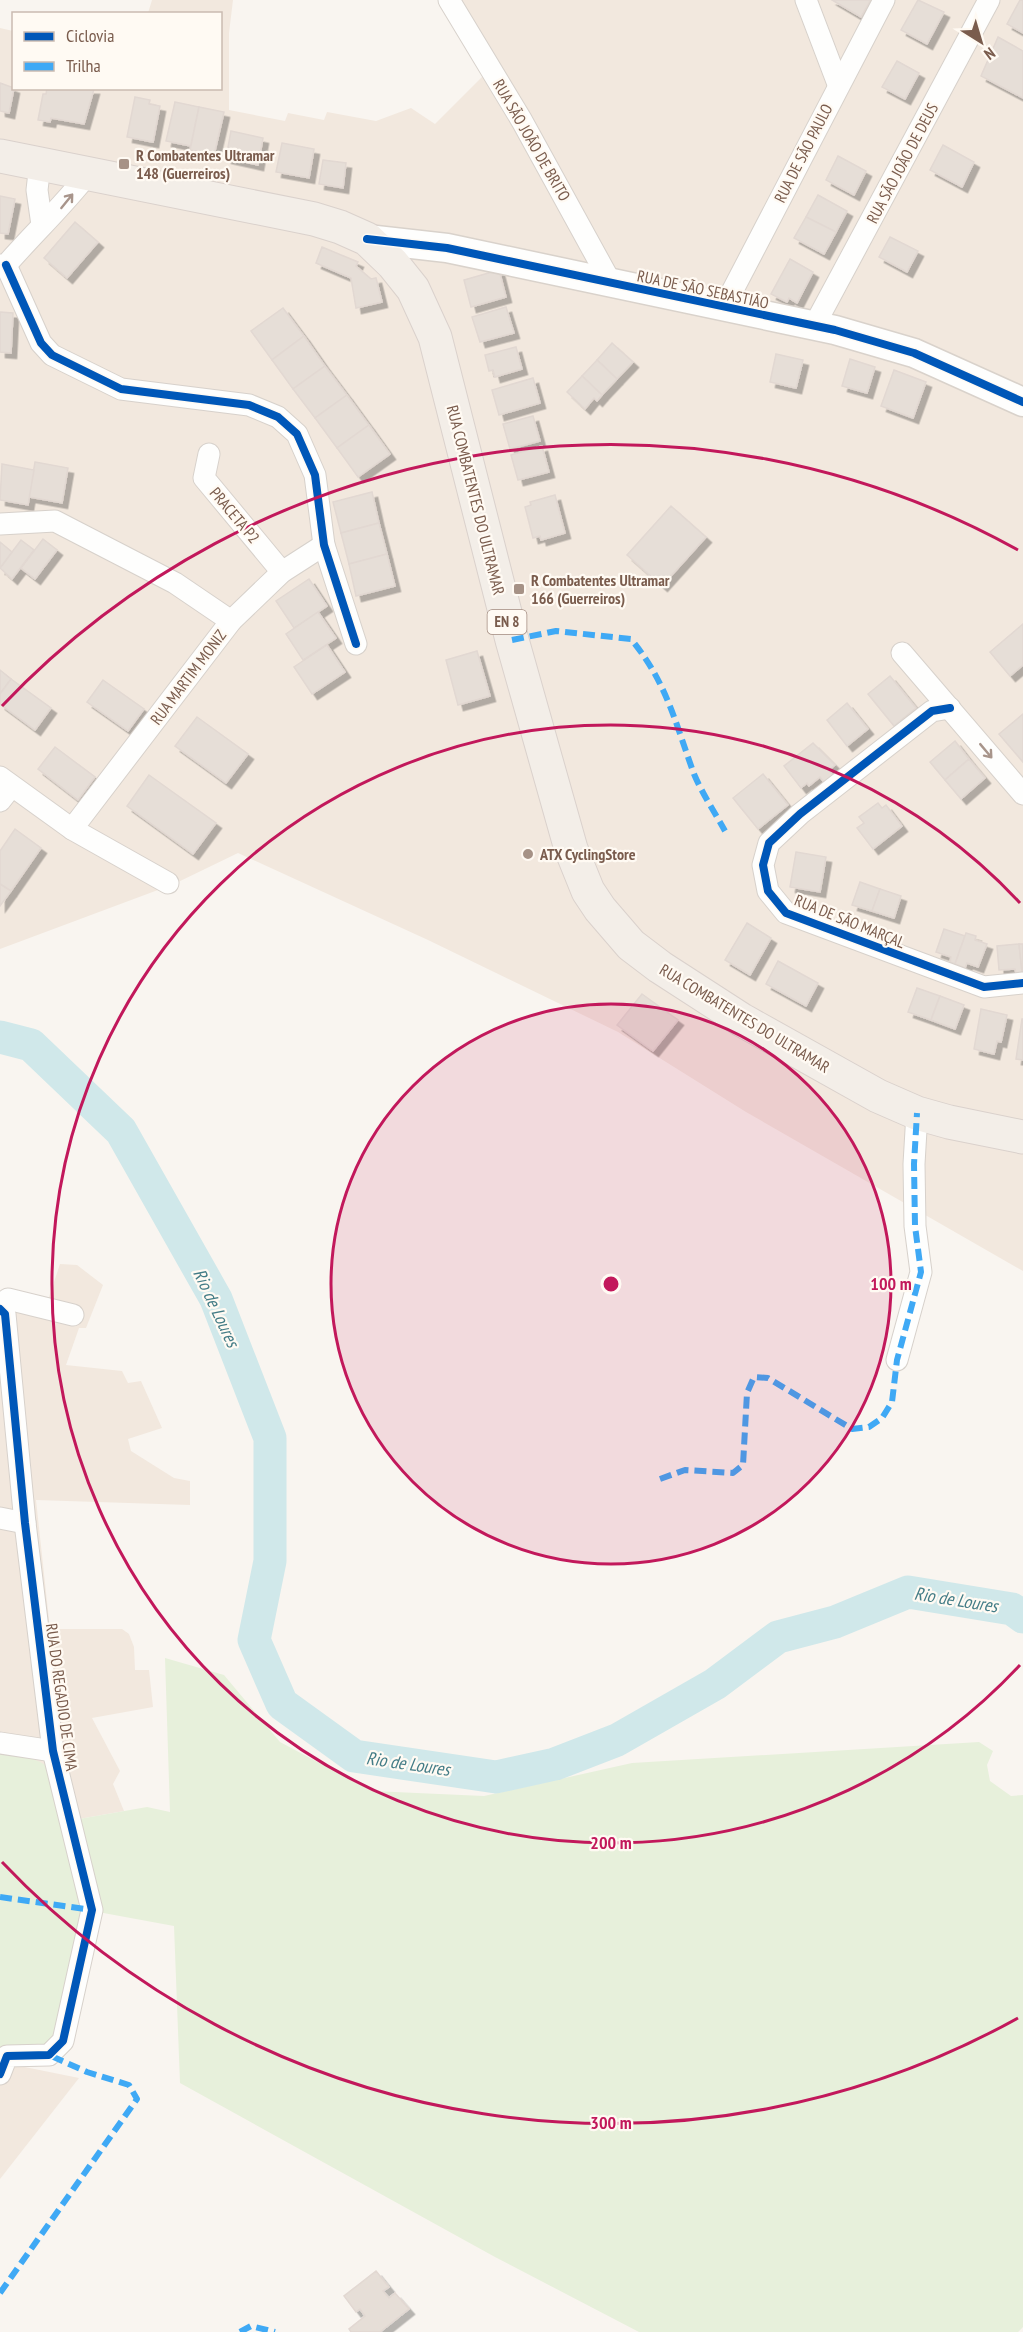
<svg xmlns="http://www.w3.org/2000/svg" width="1023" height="2332" font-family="'PT Sans Narrow',sans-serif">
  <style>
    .residential { fill: #f2e8de }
    .green { fill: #e7f0db }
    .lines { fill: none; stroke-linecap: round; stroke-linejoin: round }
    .river { stroke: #d0e8ea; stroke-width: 33 }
    .building { fill: #e6ded7; stroke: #e2d8d2; stroke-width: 1.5; filter: url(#shadow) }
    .street-casing { stroke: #d7d1cb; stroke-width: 23 }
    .secondary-casing { stroke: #d9d2cb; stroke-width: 31 }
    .primary-casing { stroke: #dad1cc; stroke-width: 35 }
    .street { stroke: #fefefd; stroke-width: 21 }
    .secondary { stroke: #fefefd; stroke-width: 28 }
    .primary { stroke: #f3eee8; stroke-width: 33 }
    .quiet { stroke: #3fa9f5; stroke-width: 6; stroke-dasharray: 12 6; stroke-linecap: butt }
    .cycleway-casing { stroke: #fffaf3; stroke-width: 11 }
    .cycleway { stroke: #0057b8; stroke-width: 8 }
    .oneway { stroke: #a8958b }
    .ring { fill: none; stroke: #c2185b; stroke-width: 3 }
    .poi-dot { fill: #a69286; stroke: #fffaf3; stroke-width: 2 }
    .labels { text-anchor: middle; stroke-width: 4.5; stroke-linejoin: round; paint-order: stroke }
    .shield { fill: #fffaf3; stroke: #a28b7f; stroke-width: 1.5 }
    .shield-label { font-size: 15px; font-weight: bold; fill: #7a5c4d }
    .street-label { font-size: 16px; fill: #7a5c4d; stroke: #fffaf3 }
    .poi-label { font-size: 16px; font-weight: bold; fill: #7a5c4d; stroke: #fffaf3; text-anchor: start }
    .water-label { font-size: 18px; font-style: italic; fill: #437c86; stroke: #fffaf3 }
    .centre { fill: #c2185b; stroke: #fffaf3; stroke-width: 3 }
    .ring-label { font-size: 18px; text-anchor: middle; font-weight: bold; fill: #c2185b; stroke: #fffaf3; stroke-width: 4.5; stroke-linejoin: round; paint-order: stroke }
  </style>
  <defs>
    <filter id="shadow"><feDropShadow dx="5.5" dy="5.5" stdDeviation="0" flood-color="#0004"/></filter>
  </defs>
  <rect width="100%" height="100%" fill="#f9f5f0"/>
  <!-- residential -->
  <g class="residential">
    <path d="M152,0h81l-4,33v77l56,11 3,-8 36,7 3,-8 49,9 35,-13 24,16 48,-48 -43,-76h583v1271l-277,-159 -128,-80 -190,-92 -190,-87 -64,31 -174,65v-921l13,3 1,57h206v-74l-72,-1z"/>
    <path d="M60,1264l17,1 26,20 -17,43h-7l-13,37 56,6 6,12 13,-2 21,47 -34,11 3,12 43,27 16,3v24l-154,-5 14,129h72l7,5 5,13 1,23h14l4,37 -61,11 28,53 -7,13 11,27 -45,8 -79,-67v-452l47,3z"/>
    <path d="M0,2062l79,16 -79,101z"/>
  </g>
  <!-- green -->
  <path class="green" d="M165,1658l59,17 56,67 92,49 112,5 148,-33 347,-21 14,9 -6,14 3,16 21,15 12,-1v532l-5,5h-379l-144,-75 -315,-174 -6,-157 -76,-14 -38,127 -24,12 -36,-3v-296c58,8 54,19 79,67l68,-12 23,5z"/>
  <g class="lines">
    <!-- river -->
    <path class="river" d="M0,1037l31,8 90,86 95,168 54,139v123l-16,79 28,64 72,52 142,21 59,-13 62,-24 98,-56 63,-47 57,-15 73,-30 104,17 11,8"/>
  </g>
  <!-- building -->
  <g class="building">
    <path d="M832,0h39l-10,17z"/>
    <path d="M918,0l26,12 -17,32 -26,-14z"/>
    <path d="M1020,0h3v33l-16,-9z"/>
    <path d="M998,37l25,14v47l-42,-22z"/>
    <path d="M897,61l22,12 -14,26 -23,-12z"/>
    <path d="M0,83l14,5 -5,25 -9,-2z"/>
    <path d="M47,88l47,1 -10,35 -33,-6 -1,4 -12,-2 5,-26h3z"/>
    <path d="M135,97l15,3 -1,4 11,2 -7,36 -26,-5z"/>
    <path d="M175,102l24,5 -8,39 -25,-5z"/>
    <path d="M199,107l25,5 -10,43 -24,-5z"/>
    <path d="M231,131l32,7 -5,27 -32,-7z"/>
    <path d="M282,143l32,6 -5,29 -33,-6z"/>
    <path d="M943,145l31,17 -12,25 -32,-17z"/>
    <path d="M838,156l28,15 -12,24 -28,-15z"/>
    <path d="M323,160l23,3 -3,25 -24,-4z"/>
    <path d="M818,195l29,16 -11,21 -30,-15z"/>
    <path d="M0,196l15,3 -7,35 -8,-1z"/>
    <path d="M806,217l30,15 -12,22 -30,-16z"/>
    <path d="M75,222l23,20 -31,36 -23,-20z"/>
    <path d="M890,237l28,14 -11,21 -28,-15z"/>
    <path d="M322,247l36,15 -2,4 15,13 5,-1 6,24 -26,6 -5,-30 -35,-15z"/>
    <path d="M790,259l23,13 -16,31 -8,-5 -2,4 -16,-8z"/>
    <path d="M499,270l7,27 -35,10 -7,-27z"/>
    <path d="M506,307l8,26 -34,9 -8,-25z"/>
    <path d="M283,308l21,28 -32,24 -21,-29z"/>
    <path d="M0,312l13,1 -2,40 -11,-1z"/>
    <path d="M304,336l21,30 -32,23 -21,-29z"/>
    <path d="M612,343l21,19 -16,17 -20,-19z"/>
    <path d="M516,347l6,22 -27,8 -2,-7 -4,1 -4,-16z"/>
    <path d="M776,354l27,6 -7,28 -26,-6z"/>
    <path d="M850,359l25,8 -8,26 -25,-7z"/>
    <path d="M597,360l20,19 -15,16 -20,-19z"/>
    <path d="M325,366l22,29 -32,23 -22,-29z"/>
    <path d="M894,370l32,12 -13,36 -32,-12z"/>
    <path d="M582,376l20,19 -5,6 -3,-3 -9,11 -18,-17z"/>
    <path d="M533,378l7,25 -41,12 -7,-25z"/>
    <path d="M347,395l22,30 -32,23 -22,-30z"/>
    <path d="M533,416l7,25 -30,8 -7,-25z"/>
    <path d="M369,425l21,29 -32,23 -21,-29z"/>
    <path d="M542,446l7,26 -31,8 -7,-25z"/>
    <path d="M35,462l33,6 -6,35 -33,-6z"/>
    <path d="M2,464l32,6 -6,35 -28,-5z"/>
    <path d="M372,492l7,31 -38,10 -8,-31z"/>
    <path d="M555,495l10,38 -24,7 -1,-4 -7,2 -8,-31 6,-2 -1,-3z"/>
    <path d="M671,506l35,31 -44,49 -35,-31z"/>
    <path d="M379,523l8,31 -38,10 -8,-31z"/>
    <path d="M43,539l14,11 -22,29 -14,-11z"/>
    <path d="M21,540l13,10 -22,29 -12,-11z"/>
    <path d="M0,542l12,10 -12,16z"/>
    <path d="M387,554l8,32 -39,10 -7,-32z"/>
    <path d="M309,579l18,27 -33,22 -18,-27z"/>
    <path d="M318,612l18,26 -33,22 -17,-26z"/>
    <path d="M1023,624v41l-13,11 -20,-24z"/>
    <path d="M327,645l18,27 -33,22 -18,-27z"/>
    <path d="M477,651l13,45 -32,9 -12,-45z"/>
    <path d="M0,670l11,9 -11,15z"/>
    <path d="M890,676l26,32 -22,18 -26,-32z"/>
    <path d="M11,679l40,29 -16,22 -35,-26v-10z"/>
    <path d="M103,680l41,29 -16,22 -41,-29z"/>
    <path d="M847,703l21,26 -21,17 -20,-26z"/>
    <path d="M1023,714v48l-24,-28z"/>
    <path d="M197,717l51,37 -22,29 -51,-37z"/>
    <path d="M955,741l14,18 -24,21 -15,-18z"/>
    <path d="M813,743l22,22 -6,5 6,8 -9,7 -6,-8 -11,9 -2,-3 -6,5 -17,-22z"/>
    <path d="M55,747l40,30 -17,23 -40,-31z"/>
    <path d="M969,759l16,19 -24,21 -16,-19z"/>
    <path d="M763,774l25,31 -30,24 -25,-31z"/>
    <path d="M149,775l67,48 -23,31 -66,-48z"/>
    <path d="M878,803l4,5 4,-3 16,21 -29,23 -16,-21 7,-5 -5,-6z"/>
    <path d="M15,829l26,19 -30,43 -11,-7v-33z"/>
    <path d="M796,852l30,5 -6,35 -30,-5z"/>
    <path d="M860,882l20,7 -8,22 -20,-6z"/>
    <path d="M0,884l11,7 -11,15z"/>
    <path d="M880,889l21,7 -7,22 -22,-7z"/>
    <path d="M747,923l24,15 -21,37 -25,-15z"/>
    <path d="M944,929l21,7 -10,28 -5,-2 1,-5 -15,-5z"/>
    <path d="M966,933l10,3 -1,4 12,4 -9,23 -11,-4 -2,5 -10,-4z"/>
    <path d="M1019,944l3,28 -6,1 -1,-4 -16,1 -2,-24z"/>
    <path d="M1019,944h4v28h-1z"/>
    <path d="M778,961l40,22 -12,23 -40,-22z"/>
    <path d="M917,988l23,8 -9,24 -23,-8z"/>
    <path d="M642,994l36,26 -25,31 -36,-26z"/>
    <path d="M940,996l24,9 -9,24 -24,-9z"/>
    <path d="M981,1009l26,6 -6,27 -4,-1 -3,13 -20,-5z"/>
    <path d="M1022,1019h1v41l-7,-1z"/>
    <path d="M376,2271l13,16 -6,4 6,7 6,-5 14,16 -29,23h-29l-2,-3 16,-13 -5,-7 -4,3 -12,-16z"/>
  </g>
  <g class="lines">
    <defs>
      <g id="street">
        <path d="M449,0l73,121 89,162"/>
        <path d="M806,0l32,84"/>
        <path d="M40,164l-3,26 5,35"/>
        <path d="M0,265h6c27,-31 57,-59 82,-91"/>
        <path d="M6,265l35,78 11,12 69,34 128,16 29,12 19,17 18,41 9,70 32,99"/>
        <path d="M724,307l160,-307"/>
        <path d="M814,326l175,-326"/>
        <path d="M209,454l-5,24 78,94"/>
        <path d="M0,524l55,-3 120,62 56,38"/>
        <path d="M902,653l121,141"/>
        <path d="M950,708l-18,3 -132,103 -31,29 -6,22 5,26 18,22 198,74 39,-4"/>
        <path d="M0,777l72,52 96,54"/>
        <path d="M0,801l11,-14"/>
        <path d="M72,829l159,-208 51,-49 42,-27"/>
        <path d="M0,1305l8,-6 65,16"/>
        <path d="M0,1309l5,5 20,209 28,228 39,159 -29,131 -14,14 -42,1 -7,18"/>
        <path d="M897,1360l24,-88 -6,-46 -1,-62 3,-51"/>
        <path d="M0,1518l25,5"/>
        <path d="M0,1743l53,8"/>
      </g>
      <path id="secondary" d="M367,239l80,9 388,82 79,23 109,49"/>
      <path id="primary" d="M0,156l314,63 26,8 27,12 26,25 20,25 22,48 77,303 59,209 17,42 12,18 31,36 29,22 82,53 136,76 39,17 32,9 74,15"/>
    </defs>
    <!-- street casing -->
    <use href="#street" class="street-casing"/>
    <!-- secondary casing -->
    <use href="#secondary" class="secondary-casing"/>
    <!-- primary casing -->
    <use href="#primary" class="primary-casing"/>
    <!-- street -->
    <use href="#street" class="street"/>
    <!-- secondary -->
    <use href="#secondary" class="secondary"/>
    <!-- primary -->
    <use href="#primary" class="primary"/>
    <!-- quiet -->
    <g class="quiet">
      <path d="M512,640l44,-9 75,8c36,44 44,83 63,135 8,19 21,39 31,57"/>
      <path d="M660,1479l25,-9 48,3 10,-8 4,-72 7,-16 14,1 84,51 17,-2 13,-9 10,-16 5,-42 24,-88 -6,-46 -1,-62 3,-51"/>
      <path d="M0,1897l92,13"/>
      <path d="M0,2293l137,-194 -8,-14 -42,-13 -38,-17"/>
      <path d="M240,2332l11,-6 24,6"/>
    </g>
    <defs>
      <g id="cycleway">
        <path d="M367,239l80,9 388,82 79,23 109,49"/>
        <path d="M6,265l35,78 11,12 69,34 128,16 29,12 19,17 18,41 9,70 32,99"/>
        <path d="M950,708l-18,3 -132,103 -31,29 -6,22 5,26 18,22 198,74 39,-4"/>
        <path d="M0,1309l5,5 20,209 28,228 39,159 -29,131 -14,14 -42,1 -7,18"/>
      </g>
    </defs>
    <!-- cycleway casing -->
    <use href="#cycleway" class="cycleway-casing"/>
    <!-- cycleway -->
    <use href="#cycleway" class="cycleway"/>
  </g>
  <!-- one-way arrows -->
  <defs><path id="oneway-shaft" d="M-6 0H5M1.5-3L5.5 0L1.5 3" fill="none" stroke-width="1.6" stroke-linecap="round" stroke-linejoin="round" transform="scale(1.5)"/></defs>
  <g class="oneway">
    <use href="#oneway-shaft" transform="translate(67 201) rotate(-51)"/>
    <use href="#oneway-shaft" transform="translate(986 751) rotate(50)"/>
  </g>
  <!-- distance rings -->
  <circle cx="611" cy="1284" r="280" fill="#c2185b" fill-opacity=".12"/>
  <g class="ring">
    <circle cx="611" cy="1284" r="280"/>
    <path d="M1020 1665A559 559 0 1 1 1020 903"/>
    <path d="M1018 2018A839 839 0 0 1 2 1862M2 706A839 839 0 0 1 1018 550"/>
  </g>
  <!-- markers -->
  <g class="poi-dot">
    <rect x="118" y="158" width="12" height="12" rx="3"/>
    <rect x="513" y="583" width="12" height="12" rx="3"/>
    <circle cx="528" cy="854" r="6"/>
  </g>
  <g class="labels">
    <!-- shield labels -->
    <rect class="shield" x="487.5" y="610" width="39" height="24" rx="4.5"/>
    <g class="shield-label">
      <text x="507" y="627">EN 8</text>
    </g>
    <!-- street labels -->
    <g class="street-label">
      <text transform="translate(532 140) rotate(60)" y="6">RUA SÃO JOÃO DE BRITO</text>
      <text transform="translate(803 153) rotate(-63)" y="6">RUA DE SÃO PAULO</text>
      <text transform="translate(902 163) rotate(-62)" y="6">RUA SÃO JOÃO DE DEUS</text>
      <text transform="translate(703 289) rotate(12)" y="6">RUA DE SÃO SEBASTIÃO</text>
      <text transform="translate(476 500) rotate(76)" y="6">RUA COMBATENTES DO ULTRAMAR</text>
      <text transform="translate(235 515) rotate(50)" y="6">PRACETA P2</text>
      <text transform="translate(188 677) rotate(-53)" y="6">RUA MARTIM MONIZ</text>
      <text transform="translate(850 921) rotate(22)" y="6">RUA DE SÃO MARÇAL</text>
      <text transform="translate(745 1018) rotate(31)" y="6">RUA COMBATENTES DO ULTRAMAR</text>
      <text transform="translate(62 1697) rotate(82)" y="6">RUA DO REGADIO DE CIMA</text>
    </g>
    <!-- poi labels -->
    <g class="poi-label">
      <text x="136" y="161">R Combatentes Ultramar<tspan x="136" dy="18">148 (Guerreiros)</tspan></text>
      <text x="531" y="586">R Combatentes Ultramar<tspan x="531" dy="18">166 (Guerreiros)</tspan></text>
      <text x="540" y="860">ATX CyclingStore</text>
    </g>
    <!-- water labels -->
    <g class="water-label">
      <text transform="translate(216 1308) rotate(65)" y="6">Rio de Loures</text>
      <text transform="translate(956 1600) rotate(9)" y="6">Rio de Loures</text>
      <text transform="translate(408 1764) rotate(8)" y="6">Rio de Loures</text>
    </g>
  </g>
  <circle cx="611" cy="1284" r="9" class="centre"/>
  <g class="ring-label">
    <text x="891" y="1290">100 m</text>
    <text x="611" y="1849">200 m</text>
    <text x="611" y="2129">300 m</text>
  </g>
  <!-- legend -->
  <rect x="12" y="12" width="210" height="78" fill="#fffaf3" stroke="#cabbb1" stroke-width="1.5"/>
  <rect x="24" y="32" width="30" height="9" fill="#0057b8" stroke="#cabbb1" stroke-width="1.5"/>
  <text x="66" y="42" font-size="18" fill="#7a5c4d">Ciclovia</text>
  <rect x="24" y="62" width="30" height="9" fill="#3fa9f5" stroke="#cabbb1" stroke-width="1.5"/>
  <text x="66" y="72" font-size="18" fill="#7a5c4d">Trilha</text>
  <!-- north arrow -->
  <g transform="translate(981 42) rotate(143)" stroke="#fffaf3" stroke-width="4.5" paint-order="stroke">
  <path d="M0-4.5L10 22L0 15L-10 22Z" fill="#7a5c4d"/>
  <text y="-9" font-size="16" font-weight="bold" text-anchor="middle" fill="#7a5c4d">N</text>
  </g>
</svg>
